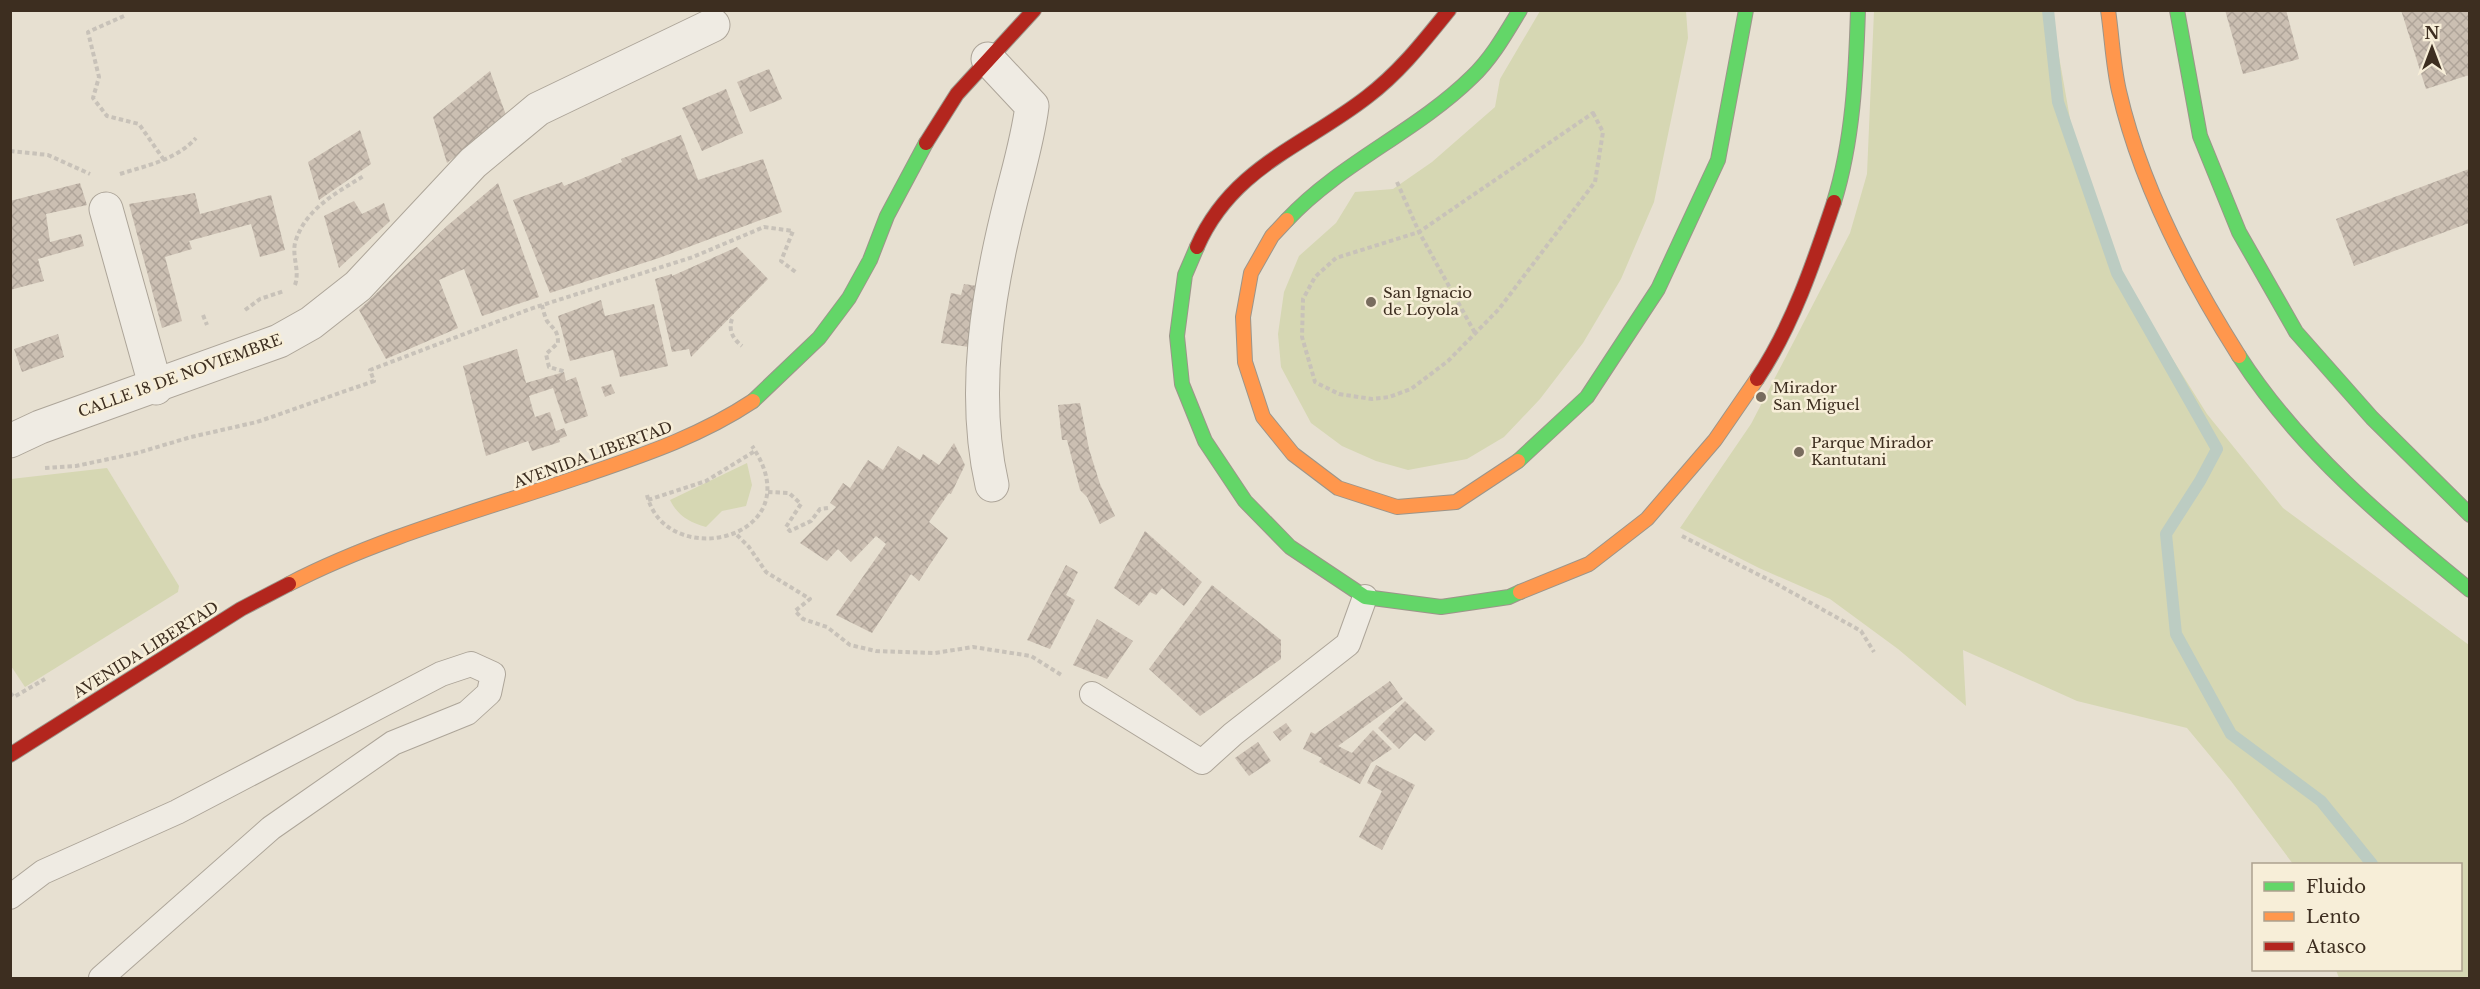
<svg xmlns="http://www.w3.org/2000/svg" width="2480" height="989" font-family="'Libre Baskerville',serif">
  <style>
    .green { fill: #d6d7b3 }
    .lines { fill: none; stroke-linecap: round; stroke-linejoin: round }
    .stream { stroke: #bcccc2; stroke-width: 12 }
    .building { fill: url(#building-cross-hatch) }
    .lane-casing { stroke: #ada599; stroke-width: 26 }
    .street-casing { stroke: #ada599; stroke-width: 35 }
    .fast-casing { stroke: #9c958a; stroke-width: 16 }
    .slow-casing { stroke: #9c958a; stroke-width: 16 }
    .jam-casing { stroke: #9c958a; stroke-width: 16 }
    .path { stroke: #c8c2b9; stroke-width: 4; stroke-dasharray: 4.5 3; stroke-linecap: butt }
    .lane { stroke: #efebe3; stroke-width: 24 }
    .street { stroke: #efebe3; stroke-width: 33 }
    .fast { stroke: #63d668; stroke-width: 14 }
    .slow { stroke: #ff974d; stroke-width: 14 }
    .jam { stroke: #b3261e; stroke-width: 14 }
    .poi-dot { fill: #786c5e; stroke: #f7eed8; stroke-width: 2 }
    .labels { text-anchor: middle; stroke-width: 5; stroke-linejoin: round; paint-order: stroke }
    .poi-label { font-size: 15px; fill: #3d2e20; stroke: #f7eed8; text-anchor: start }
    .street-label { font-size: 15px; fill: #3d2e20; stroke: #f7eed8 }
  </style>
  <defs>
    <pattern id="building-cross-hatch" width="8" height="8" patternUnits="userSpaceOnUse" patternTransform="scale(1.5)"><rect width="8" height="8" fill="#cbbfb2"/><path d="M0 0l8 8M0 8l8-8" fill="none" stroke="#afa499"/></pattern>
  </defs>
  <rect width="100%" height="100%" fill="#e7e0d1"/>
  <!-- green -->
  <g class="green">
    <path d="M1540,11h146l2,27 -34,164 -33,77 -38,64 -43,56 -36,38 -37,22 -59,11 -32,-9 -34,-15 -31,-23 -30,-56 -3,-33 6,-42 15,-36 37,-33 19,-31 38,-3 39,-27 63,-55 5,-28z"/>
    <path d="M1874,11h177l27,153 33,97 96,153 76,94 186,137v333h-130l-3,-8h124v-106h-167l-62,-83 -44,-53 -110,-27 -114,-51 3,56 -68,-57 -68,-50 -71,-31 -79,-40 71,-104 99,-191 17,-59z"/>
    <path d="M747,463l5,22 -6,21 -24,5 -16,16c-17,-5 -28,-11 -36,-27z"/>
    <path d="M107,468l72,118 -1,6 -153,95 -14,-21v-187z"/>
  </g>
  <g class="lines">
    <!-- stream -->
    <path class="stream" d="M2048,10l10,92 59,171 100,176 -17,32 -34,53 10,100 55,100 90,67 51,63"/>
  </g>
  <!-- building -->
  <g class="building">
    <path d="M2225,10h61l13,49 -56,15z"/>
    <path d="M2401,10h68v65l-43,14z"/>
    <path d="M769,69l13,30 -32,13 -13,-30z"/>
    <path d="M490,71l16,44 -59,48 -14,-46z"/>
    <path d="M726,89l17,44 -41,18 -20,-43z"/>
    <path d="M360,130l11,34 -52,36 -11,-38z"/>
    <path d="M681,135l17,45 65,-21 19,53 -123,46 -109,35 -37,-93 49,-18 2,4 58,-24 -1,-3z"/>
    <path d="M2469,169v54l-115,43 -18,-47z"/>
    <path d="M80,183l7,22 -41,9 4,28 31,-8 3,12 -46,13 6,22 -34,9v-89z"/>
    <path d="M498,183l41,114 -57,19 -18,-47 -25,11 19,48 -72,31 -27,-49 88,-84z"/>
    <path d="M195,193l5,21 71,-19 14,55 -25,7 -9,-33 -62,17 3,8 -27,8 17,64 -20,7 -33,-124z"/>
    <path d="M354,201l8,13 22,-11 6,18 -51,47 -15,-52z"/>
    <path d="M737,247l31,32 -77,78 -2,-8 -17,3 -17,-73 17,-5v2z"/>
    <path d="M964,284l14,2 -9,61 -28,-4 10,-50 10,2z"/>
    <path d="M601,300l4,16 49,-12 14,62 -48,11 -7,-27 -43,11 -12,-45z"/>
    <path d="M58,334l6,23 -42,15 -8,-23z"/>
    <path d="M517,349l9,34 38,-11 2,9 10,-4 12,39 -23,8 -12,-36 -24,8 6,21 15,-5 6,19 8,-3 3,8 -8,3 1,3 -28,9 -4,-10 -42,15 -23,-90z"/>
    <path d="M611,384l4,9 -10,4 -4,-10z"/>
    <path d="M1080,403l9,46 11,35 15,32 -15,8 -13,-27 -7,-7 -13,-50h-5l-4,-35z"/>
    <path d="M954,443l11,22 -14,29 -2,-1 -20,29 19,16 -15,22 -14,21 -8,-7 -39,59 -36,-18 50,-71 -10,-8 -25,26 -13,-13 -11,12 -27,-18 36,-36 -6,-4 13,-20 7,5 18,-28 15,10 15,-24 22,14 3,-6 16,11z"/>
    <path d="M1145,531l57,51 -18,24 -22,-18 -6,7 -6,-3 -11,14 -25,-18z"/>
    <path d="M1066,565l12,7 -12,23 9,5 -25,49 -23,-9z"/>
    <path d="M1212,585l69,55v19l-81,57 -51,-47z"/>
    <path d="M1097,619l36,22 -26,38 -34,-14z"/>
    <path d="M1390,681l13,18 -65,47 14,7 21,-23 19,19 -21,14 -11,21 -41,-22 3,-4 -19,-9 8,-17 4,2z"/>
    <path d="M1405,701l30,30 -10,10 -10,-8 -16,16 -21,-21z"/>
    <path d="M1286,723l6,8 -12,10 -7,-9z"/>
    <path d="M1258,742l13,19 -22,15 -14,-18z"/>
    <path d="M1376,765l39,20 -33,65 -23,-13 23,-46 -15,-8z"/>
  </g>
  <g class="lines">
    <defs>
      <g id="lane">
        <path d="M1092,694l110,68 31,-28 115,-90 17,-47"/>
        <path d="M10,897l33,-25 134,-60 264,-138 30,-10 22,10 -4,19 -22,20 -74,30 -122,85 -170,150"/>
      </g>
      <g id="street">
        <path d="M988,59l44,47c-4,32 -13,62 -21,94 -23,91 -40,192 -19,285"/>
        <path d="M106,209l50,179"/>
        <path d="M10,441l30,-14 239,-86 32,-18 47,-37 115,-123 65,-54 175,-84"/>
      </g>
      <g id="fast">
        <path d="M2177,10l23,126 39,96 57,100 76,86 98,97"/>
        <path d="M1834,202c19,-61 22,-128 24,-192"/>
        <path d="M1287,220c53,-57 129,-88 185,-143 20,-19 34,-44 48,-67"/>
        <path d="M1197,247l-12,28 -8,61 5,48 23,57 40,60 45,46 75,50 76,10 68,-10 11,-5"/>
        <path d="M2239,356c60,93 146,165 231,234"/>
        <path d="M753,401l66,-63 30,-40 21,-38 17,-44 39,-73"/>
        <path d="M1518,461l69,-64 71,-108 60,-129 28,-150"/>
      </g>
      <g id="slow">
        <path d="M2108,10c4,27 5,55 11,81 21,92 70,186 120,265"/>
        <path d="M1287,220l-15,16 -21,37 -8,44 2,45 18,55 30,37 45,34 59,19 59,-5 62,-41"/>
        <path d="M289,584c91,-47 193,-74 290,-107 61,-21 120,-40 174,-76"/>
        <path d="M1520,592l69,-28 58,-45 68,-79 42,-61"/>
      </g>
      <g id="jam">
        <path d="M926,143l31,-49 77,-84"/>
        <path d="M1197,247c35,-80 107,-101 170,-150 33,-25 56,-55 82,-87"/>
        <path d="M1757,379c35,-52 57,-117 77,-177"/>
        <path d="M10,755l231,-146 48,-25"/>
      </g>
    </defs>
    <!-- lane casing -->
    <use href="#lane" class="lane-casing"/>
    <!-- street casing -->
    <use href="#street" class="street-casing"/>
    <!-- fast casing -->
    <use href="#fast" class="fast-casing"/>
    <!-- slow casing -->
    <use href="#slow" class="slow-casing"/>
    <!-- jam casing -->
    <use href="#jam" class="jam-casing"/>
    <!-- path -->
    <g class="path">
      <path d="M124,16l-36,16 11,45 -6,21 14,18 32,8 25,36"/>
      <path d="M1593,113l10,19 -8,50 -96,127 -51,52 -37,28 -22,8 -17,2 -33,-5 -24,-12 -13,-45 1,-38 12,-22 21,-19 83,-26z"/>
      <path d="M10,151l38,4 42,19"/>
      <path d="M120,174c28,-9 56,-14 76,-36"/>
      <path d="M1397,182l22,50 56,101"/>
      <path d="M295,285c5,-14 -3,-28 0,-42 10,-35 42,-50 70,-68"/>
      <path d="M542,305c1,5 3,12 5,16 7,9 11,9 11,22l-12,11 3,13 17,5"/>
      <path d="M245,310l15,-11 24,-8"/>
      <path d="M203,315l4,10"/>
      <path d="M732,319c-4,11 1,20 10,27"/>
      <path d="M45,468l31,-2 61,-13 54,-16 66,-15 117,-41 -4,-11 160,-61 163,-52 71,-30 29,4 -12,30 16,12"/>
      <path d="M768,492l21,1 12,11 -15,23 4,4 21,-10 9,-12 8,-1"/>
      <path d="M647,495c19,79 168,43 105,-49"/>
      <path d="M648,500l58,-19 49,-30"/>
      <path d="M737,535l12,12 17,25 44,27 -15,12 8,8 24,8 23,18 26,6 59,2 38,-6 58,9 32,20"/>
      <path d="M1682,536l93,47 86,48 13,21"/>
      <path d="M10,693l4,4 31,-18"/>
    </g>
    <!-- lane -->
    <use href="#lane" class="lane"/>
    <!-- street -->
    <use href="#street" class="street"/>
    <!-- fast -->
    <use href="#fast" class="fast"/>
    <!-- slow -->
    <use href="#slow" class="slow"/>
    <!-- jam -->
    <use href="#jam" class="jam"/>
  </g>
  <!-- markers -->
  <g class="poi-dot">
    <circle cx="1371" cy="302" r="6"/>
    <circle cx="1761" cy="397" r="6"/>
    <circle cx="1799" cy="452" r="6"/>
  </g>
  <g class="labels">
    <!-- poi labels -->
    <g class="poi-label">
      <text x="1383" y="298">San Ignacio<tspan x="1383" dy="17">de Loyola</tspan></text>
      <text x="1773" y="393">Mirador<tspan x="1773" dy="17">San Miguel</tspan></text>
      <text x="1811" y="448">Parque Mirador<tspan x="1811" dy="17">Kantutani</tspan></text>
    </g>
    <!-- street labels -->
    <g class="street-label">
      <text transform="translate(180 376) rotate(-20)" y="5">CALLE 18 DE NOVIEMBRE</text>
      <text transform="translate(593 455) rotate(-20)" y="5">AVENIDA LIBERTAD</text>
      <text transform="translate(146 650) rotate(-32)" y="5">AVENIDA LIBERTAD</text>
    </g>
  </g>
  <!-- border -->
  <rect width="2480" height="989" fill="none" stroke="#3d2e20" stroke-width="24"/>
  <!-- legend -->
  <rect x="2252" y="863" width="210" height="108" fill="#f7eed8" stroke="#ada18e" stroke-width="1.5"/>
  <rect x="2264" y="882" width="30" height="9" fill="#63d668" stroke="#ada18e" stroke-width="1.5"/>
  <text x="2306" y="893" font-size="18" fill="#3d2e20">Fluido</text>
  <rect x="2264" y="912" width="30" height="9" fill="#ff974d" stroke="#ada18e" stroke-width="1.5"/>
  <text x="2306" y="923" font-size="18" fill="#3d2e20">Lento</text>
  <rect x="2264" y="942" width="30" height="9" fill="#b3261e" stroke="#ada18e" stroke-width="1.5"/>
  <text x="2306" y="953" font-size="18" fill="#3d2e20">Atasco</text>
  <!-- north arrow -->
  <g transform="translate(2432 48)" stroke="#f7eed8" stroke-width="4.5" paint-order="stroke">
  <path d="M0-4.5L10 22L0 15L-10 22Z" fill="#3d2e20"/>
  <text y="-9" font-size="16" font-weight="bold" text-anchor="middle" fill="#3d2e20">N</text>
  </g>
</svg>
